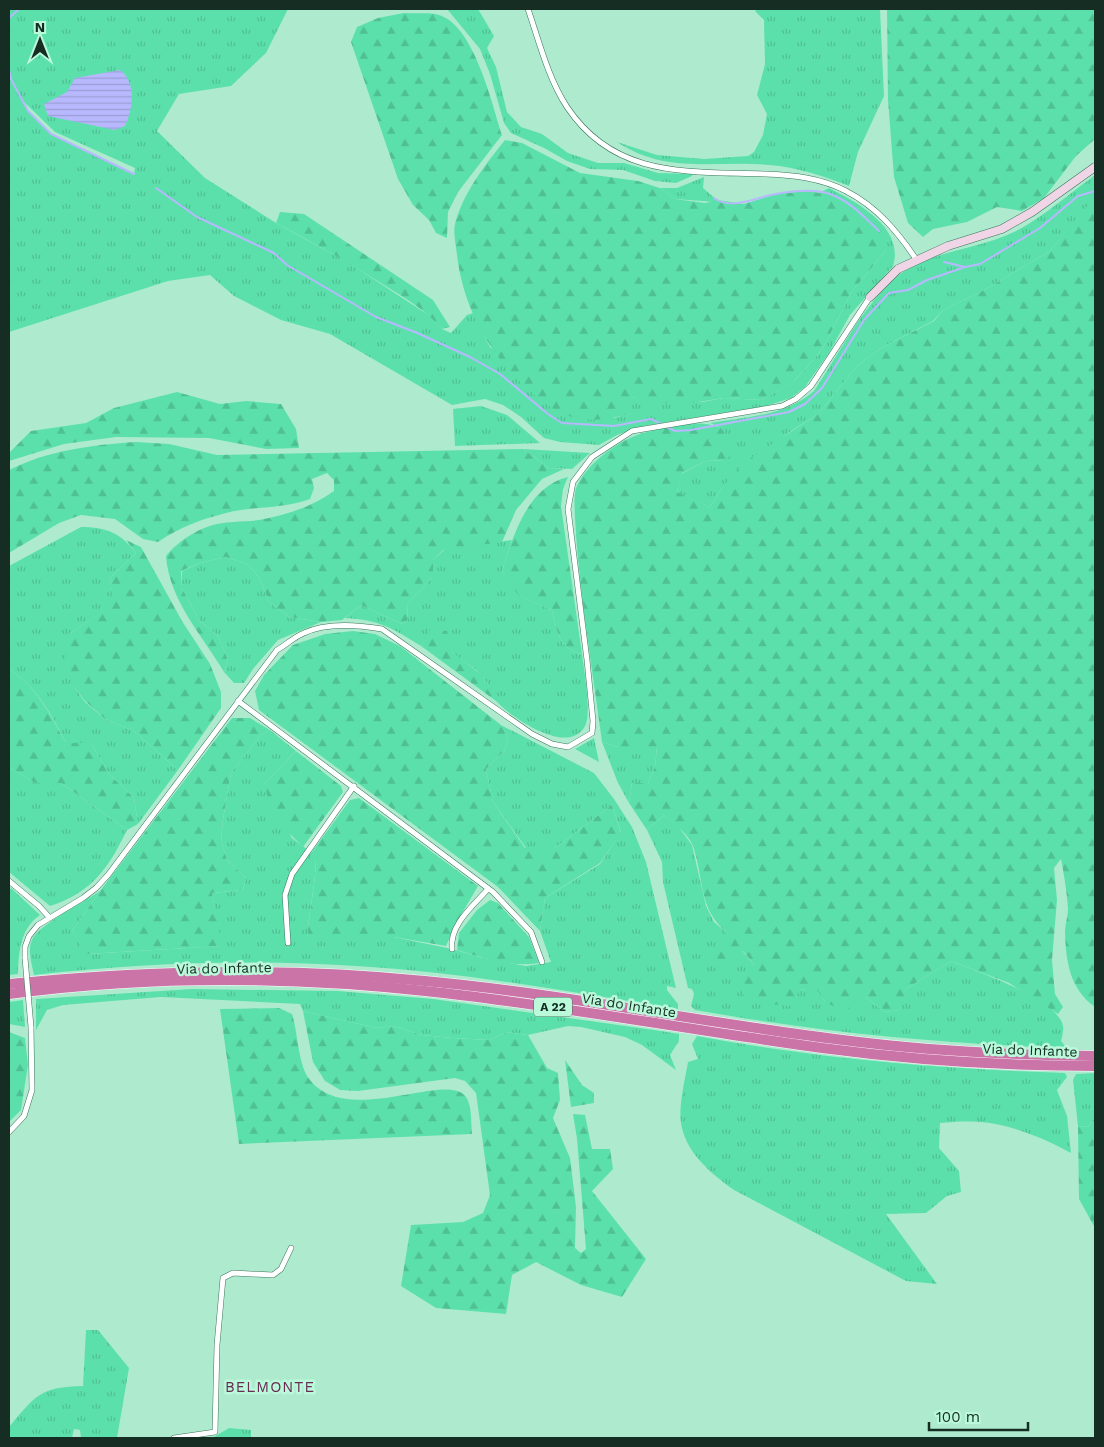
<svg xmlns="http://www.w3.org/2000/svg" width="1104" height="1447" font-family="'Work Sans',sans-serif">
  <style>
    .grass { fill: url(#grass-tufts); fill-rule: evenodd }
    .forest { fill: url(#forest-firs) }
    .water { fill: url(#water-rules) }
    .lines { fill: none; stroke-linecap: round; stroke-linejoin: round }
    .stream { stroke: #b7b8fe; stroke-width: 2 }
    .street-casing { stroke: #3b755c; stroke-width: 6 }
    .secondary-casing { stroke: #3b755c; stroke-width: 9 }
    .highway-casing { stroke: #fff; stroke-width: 11 }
    .street { stroke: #fff; stroke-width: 5 }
    .secondary { stroke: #efd5e5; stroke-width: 8 }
    .highway { stroke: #ca74a8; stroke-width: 10 }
    .street-bridge-casing { stroke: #3b755c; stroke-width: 6; stroke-linecap: butt }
    .street-bridge { stroke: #fff; stroke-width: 5 }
    .labels { text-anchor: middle; stroke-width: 5; stroke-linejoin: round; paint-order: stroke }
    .shield { fill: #bbf9db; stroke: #476a5a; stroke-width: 1 }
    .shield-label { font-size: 12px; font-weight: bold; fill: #152d23 }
    .street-label { font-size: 14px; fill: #152d23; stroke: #bbf9db }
    .neighbourhood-label { font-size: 15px; letter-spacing: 1px; fill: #682b52; stroke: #bbf9db }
  </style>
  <defs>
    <pattern id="grass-tufts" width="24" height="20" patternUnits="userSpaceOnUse" patternTransform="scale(1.25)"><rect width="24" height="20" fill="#5ce0ab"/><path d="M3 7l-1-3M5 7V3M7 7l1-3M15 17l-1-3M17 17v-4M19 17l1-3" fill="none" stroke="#4fc093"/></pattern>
    <pattern id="forest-firs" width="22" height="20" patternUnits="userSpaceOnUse" patternTransform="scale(1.25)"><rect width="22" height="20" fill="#5ce0ab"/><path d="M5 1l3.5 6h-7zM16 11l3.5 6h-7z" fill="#4fc093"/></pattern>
    <pattern id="water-rules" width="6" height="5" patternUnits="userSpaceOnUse" patternTransform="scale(1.25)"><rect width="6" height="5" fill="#b7b8fe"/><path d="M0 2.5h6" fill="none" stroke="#9c9ed9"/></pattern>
  </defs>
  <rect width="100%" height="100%" fill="#aeebce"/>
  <!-- grass -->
  <g class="grass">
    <path d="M9,9h279l-22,44 -35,33 -52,8 -22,37 48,47 71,45 73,40 84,55 9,11 9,4 16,-18 6,-2 17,34 125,71 17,-5 -2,-16 72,5 22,-4 38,2 32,-19 14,-15 15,-18 28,-55 35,-43 -57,-56 -10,-1 10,-5c28,14 76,40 64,78l-43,49 -21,38 -24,34 -14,11 -25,8 -123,20 -26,9 -18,10 -39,-3 -16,-4 -23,-21 -18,-12 -18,-6 -33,6 -122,-71 -49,-14 -47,-24 -24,-21 -42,6 -159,51zM22,100l33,32 80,36 -1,6 -83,-40 -23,-23z"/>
    <path d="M447,9h31l16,27 -7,12 9,19 11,45 14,15 21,7 26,19 30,10h26l34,10 34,1v2l-16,7 -21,-2 -32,-11 -33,-1 -23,-8 -23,-13 -33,-15 -7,-10 -14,-49 -10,-25z"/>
    <path d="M758,9h122l4,87 -26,56 -9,34c-26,-10 -52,-19 -80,-21 -55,-5 -102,10 -152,-23l40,13 47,4 44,-3 6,-4 9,-17 4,-21 -10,-19 8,-31 -1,-44 -9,-9z"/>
    <path d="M1095,175v25l-11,10 -34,41 -64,38 -43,21 -10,11 -52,27 -23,17 -40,49 -30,19 -66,55 -12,19 -33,-14 4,-19 25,-13 18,-1 -3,-32 -11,-5c37,-6 75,-7 104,-32 25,-37 47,-82 80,-112 31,-28 83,-29 120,-47 27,-13 56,-39 81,-57z"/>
    <path d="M704,177l-1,11 14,12 -2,2 -40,-3 -15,-11h17z"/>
    <path d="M481,406l26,9 33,28 -85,3 -2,-37z"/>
    <path d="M523,449l67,4 -18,16 -23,-1z"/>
    <path d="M81,527c25,0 40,6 55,26l-26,25 4,27 -45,29 5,53 11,15 20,17 29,12 44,39 -40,54 -4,-26 -25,-24 -18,-31h-25c-15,-29 -29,-56 -57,-74v-103z"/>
    <path d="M512,540l-10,32 20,25 30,13c5,20 6,39 30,44 2,16 10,59 3,72 -16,30 -69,-6 -85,-21 -8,-8 -11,-21 -18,-29 -8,-10 -21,-15 -30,-24 -7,-6 -13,-16 -19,-24l-12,18c-29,-18 -41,-26 -76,-28l16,-13 41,19 5,-3 1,-18 25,-26v-17l12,-11z"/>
    <path d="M226,557l23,8 11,14 9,23 20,15 32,5 -43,18 -25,29 -9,14h-10l-10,-11 4,-12 -10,-24 -19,-16 -17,-32v-17l18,-8z"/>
    <path d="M501,725l93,48 20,26 18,28 14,35 30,126 -9,-2v4l11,14v5c-107,-17 -215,-37 -323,-43 -107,-7 -214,-3 -321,9 -2,-11 -7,-25 -2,-35 5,-14 53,-39 68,-49l-28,40 15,23 134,-8 -9,-53 31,-3 3,-12 -19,-18 -6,-20 2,-21 8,-46 30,-38 9,-5 26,21 -31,32 27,55 24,18c0,27 -7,54 -9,81h87l58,12 31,9 43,8 25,-4 -11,-31 5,-33 55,-34 21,-32 -9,-27 -57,43h-29l-33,-46 -7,-33 19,-19 3,-12z"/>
    <path d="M594,738l5,24 -24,-13z"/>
    <path d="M602,742l16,5 39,-1 -2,21 -7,16h-16l-3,20 -11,-20z"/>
    <path d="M9,767l26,16h26l66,47c-18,37 -35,63 -77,76l-41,-34z"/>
    <path d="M664,815l14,11 14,19 14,61 8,16 14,12 27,32 45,24 16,-3 9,15 41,-5 18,15 16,-2 6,-21 45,-28c25,10 107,38 112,65 1,4 -1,11 -2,15l6,7c-125,-4 -249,-16 -372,-38l-4,-4 3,-12 -2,-5 -4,-1 -25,-106 -1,-20 -15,-32z"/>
    <path d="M11,888l29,27c-20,14 -21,36 -22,59l-9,1v-84z"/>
    <path d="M192,989l146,2 95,8 221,31 25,4v7l-9,14 6,15 -34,-25 -17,-8 -44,-10 -13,-1 -40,9 -21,-3 -18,8 -36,-2 -31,-3 -28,-9 -17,2 -74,-17 -3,-7 -139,-7 -98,8 -16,5 -11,20v-31z"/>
    <path d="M23,1000l2,27 -16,-3v-22z"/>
    <path d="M697,1036c122,23 245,33 368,37l2,4 -10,13 10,26 4,37c-24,-14 -64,-30 -92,-31 -13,-1 -26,0 -39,1l-1,25 20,23 2,21 -14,4 -21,17 -40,1 51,70 -31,-3 -172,-91c-21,-15 -46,-35 -52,-62 -5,-18 3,-48 6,-66l10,-3 -6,-15z"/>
    <path d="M1095,1073v44l-7,10 -10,-1 -5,-46 3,-6z"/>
    <path d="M86,1330h12l31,38 -12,70h-36l-1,-8 -6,-1 -2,9h-63v-11c27,-32 31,-40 74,-41z"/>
    <path d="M229,1428l22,2v8h-39z"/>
  </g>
  <!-- forest -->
  <g class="forest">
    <path d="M887,9h208v130l-19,17 -32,42 -22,13 -25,-4 -30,15 -34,7 -10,8 -15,-14 -14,-46 -6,-77z"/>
    <path d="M404,13c10,1 25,-1 35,2 35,10 53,89 63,120l-44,57 -10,20 -1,26 -11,-5 -7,-13 -16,-15 -15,-26 -47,-137 6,-15 21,-9z"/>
    <path d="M505,140l17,3 58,30 58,8 22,7 15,11 30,4 12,-3 27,4 32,-10 30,-3 23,3 18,8 20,17 12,12 7,19 -35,43 -28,55 -15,18 -15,16 -31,18 -38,-2 -45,7 -48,-8 2,16c-21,6 -43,10 -64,3 -15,-4 -30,-17 -41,-27 -39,-35 -65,-82 -71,-134 -1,-10 -4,-22 -2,-31 8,-31 30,-59 50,-84z"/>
    <path d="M1095,200v807c-25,-18 -29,-44 -30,-75 0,-8 3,-16 3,-23 -1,-16 -4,-35 -7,-50l-7,9 3,32 -5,60 3,34 8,13 -5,7 -49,-31 -58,-22 -45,28 -5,21 -17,2 -18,-15 -22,14 -19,-9 -9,-14 -16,2 -10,16 -31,-3 -15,-6 -1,-24 12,-7 -12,-15 -17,14 -10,-5 12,-26c-31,-27 -23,-52 -35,-88 -5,-12 -19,-23 -29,-31l-17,15 -18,-27 3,-20h16l7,-16 2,-20h-39l-16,-5c-9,-69 -21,-138 -26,-207 0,-11 -4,-39 1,-49 11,-24 44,-48 70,-54 23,-5 52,-14 74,-4l11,27 -8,5 -18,1 -24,12 -5,19 33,15 12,-19 21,-25 75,-49 40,-49 23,-17 53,-27 9,-11 43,-21 64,-38 34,-42z"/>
    <path d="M280,212l24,2 129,86 17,27 -8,2c-15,-18 -36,-30 -55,-42 -36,-23 -73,-44 -111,-64z"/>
    <path d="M177,392l43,12 26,-3 35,3 15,25 3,19 -33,1 -57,-11 -93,-1 -52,7 -55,17v-8l22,-22 55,-8 28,-15z"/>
    <path d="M136,442l33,2 48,11 306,-6 26,19 15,1 -22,10 -26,31 -14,32 -59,8 -10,10v17l-25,26 -1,18 -5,3 -41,-19 -19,15 -21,2 -32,-5 -20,-15 -9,-23 -11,-14 -23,-8 -26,6 -19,8 1,17 17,32 19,16 10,24 -4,12c-22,-37 -55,-72 -58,-116 11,-14 32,-28 51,-32 13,-3 28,-2 42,-4 27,-5 53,-13 75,-29v-11l-7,-7 -15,6 2,9 -4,11c-27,10 -56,7 -84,14 -24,6 -48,15 -68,29l-15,-3 -28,-20 -34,-4 -22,8 -50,30v-83c40,-20 83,-25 127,-28z"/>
    <path d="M568,477l-5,12 -2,17 21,148c-24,-5 -25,-24 -30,-44l-33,-14 -17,-24c11,-36 25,-85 66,-95z"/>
    <path d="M126,540l15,7 41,74 28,43 11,28v16l-43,62 -44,-39 -29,-12 -20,-18 -11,-14 -9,-26 4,-27 44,-29 -3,-27 26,-25z"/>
    <path d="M431,628l16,3 5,21 30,23 18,29 -79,-58z"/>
    <path d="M353,631l22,3 25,12 101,79 7,13 -3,12 -19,19 7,33 32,46h30l57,-43 9,28 -21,30 -55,35 -5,33 -42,-44 -239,-177 -4,-19 9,-16 29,-30 32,-11z"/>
    <path d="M9,669c28,18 41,45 57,74h25l18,31 25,24 4,26 -11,6 -66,-47h-26l-26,-16z"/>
    <path d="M232,718h18l20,12 -9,5 -30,38 -8,46 -2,21 6,20 19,18 -3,12 -31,3 10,53 -136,8 -14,-23 28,-40z"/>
    <path d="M296,751l45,35 2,6 -40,55 -33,-33 -5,-31z"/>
    <path d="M359,798l119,88 -24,41 -8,19 -52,-9 -87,1c2,-28 9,-54 9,-81l-5,-4 39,-53z"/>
    <path d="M490,900l8,3 31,34 10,26c-27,5 -56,-5 -82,-13l2,-17 18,-23z"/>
    <path d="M279,1008l13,6c6,18 6,52 18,66 38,48 138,-10 156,17 6,8 5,27 6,37l-233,10 -19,-135z"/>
    <path d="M303,1011l74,17 17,-2 28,9 31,3 36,2 18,-8 21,3 19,33 11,5 2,27 -7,18 17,40 6,49 -1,41 6,5 5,-4 -9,-110 -4,-25 12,1 7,34h18l3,20 -21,22 54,68 -24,38 -41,-12 -45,-23 -24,13 -6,39 -70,-6 -35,-22 10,-61 52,-3 20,-9 7,-18 -14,-102 -11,-12 -10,-3 -97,13 -18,-1 -15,-9 -12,-19z"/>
    <path d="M9,1032l16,6 3,27 -7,45 -12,12z"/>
    <path d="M565,1060l17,25 12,8v10l-23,4z"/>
    <path d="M1095,1117v111l-16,-29 -1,-73 10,1z"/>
  </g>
  <!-- water -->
  <path class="water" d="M120,70c17,12 13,40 5,56l-10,4 -67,-14 -4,-12 23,-12 8,-14z"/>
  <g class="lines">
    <!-- stream -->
    <g class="stream">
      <path d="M9,18l10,-9"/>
      <path d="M9,70l2,9 17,32 23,23 83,40"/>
      <path d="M156,188l41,29 77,36 13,12 89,52 39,15 55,25 30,17 48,40 14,9 52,3 37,-7 10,5"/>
      <path d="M714,198c19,13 42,-1 62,-4 16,-3 39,-5 54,0 20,7 34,23 49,37"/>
      <path d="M944,262l21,5 15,-3 60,-36 38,-32 17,-5"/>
      <path d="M667,427l8,4 16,-1 98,-18 16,-8 17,-16 42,-68 25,-27 19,-3 19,-10 38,-13"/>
    </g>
    <defs>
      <g id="street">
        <path d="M528,9c11,32 20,69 39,98 48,72 122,64 198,67 28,1 56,4 81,17 31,16 51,40 70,68"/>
        <path d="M238,701l255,191 38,40 11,30"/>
        <path d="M9,881l30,25 10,11"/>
        <path d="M288,943l-3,-48 7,-21 62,-88"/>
        <path d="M452,949c-3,-24 22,-44 36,-60"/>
        <path d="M25,958v-11l4,-11 9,-11 45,-27 13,-10 12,-13 169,-225c9,-5 17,-13 27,-17 23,-11 54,-8 78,-4l150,105 20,10 16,3 24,-14 1,-12 -6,-61 -19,-151 5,-27 19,-25 40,-26 150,-25 14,-7 15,-13 59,-89"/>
        <path d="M9,1132l15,-16 8,-26 -1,-63"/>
        <path d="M174,1438l41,-6 2,-87 6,-67 10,-5 40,2 8,-6 10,-21"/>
      </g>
      <path id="secondary" d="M870,297l28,-28 50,-23 54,-17 30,-17 63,-45"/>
      <g id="highway">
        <path d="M9,984c138,-14 277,-17 416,-3 140,13 279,42 418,59 84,11 168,15 252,16"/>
        <path d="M9,994c137,-18 279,-18 416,-3 133,14 264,39 397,57 90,12 182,18 273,18"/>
      </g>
    </defs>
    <!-- street casing -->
    <use href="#street" class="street-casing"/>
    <!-- secondary casing -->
    <use href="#secondary" class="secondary-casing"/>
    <!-- highway casing -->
    <use href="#highway" class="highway-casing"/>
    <!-- street -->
    <use href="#street" class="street"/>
    <!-- secondary -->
    <use href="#secondary" class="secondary"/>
    <!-- highway -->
    <use href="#highway" class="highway"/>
    <defs>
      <path id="street-bridge" d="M25,958l6,69"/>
    </defs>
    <!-- street-bridge casing -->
    <use href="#street-bridge" class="street-bridge-casing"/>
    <!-- street-bridge -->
    <use href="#street-bridge" class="street-bridge"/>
  </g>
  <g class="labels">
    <!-- shield labels -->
    <rect class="shield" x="534" y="997.5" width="38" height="19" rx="4"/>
    <g class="shield-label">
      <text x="553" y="1011">A 22</text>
    </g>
    <!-- street labels -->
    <g class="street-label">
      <text transform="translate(224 968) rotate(-1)" y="5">Via do Infante</text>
      <text transform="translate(629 1005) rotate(9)" y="5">Via do Infante</text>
      <text transform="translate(1030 1050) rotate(2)" y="5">Via do Infante</text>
    </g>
    <!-- neighbourhood labels -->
    <g class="neighbourhood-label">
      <text x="270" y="1392">BELMONTE</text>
    </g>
  </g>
  <!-- border -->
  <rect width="1104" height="1447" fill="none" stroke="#152d23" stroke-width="20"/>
  <!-- north arrow -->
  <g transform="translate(40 40)" stroke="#bbf9db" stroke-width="4" paint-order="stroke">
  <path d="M0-4L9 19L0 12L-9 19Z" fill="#152d23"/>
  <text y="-8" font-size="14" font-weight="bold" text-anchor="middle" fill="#152d23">N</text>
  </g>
  <!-- scale -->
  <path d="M929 1422v8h99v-8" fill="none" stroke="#152d23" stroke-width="2.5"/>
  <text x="936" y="1422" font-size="15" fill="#152d23" stroke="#bbf9db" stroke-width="4" paint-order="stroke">100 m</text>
</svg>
